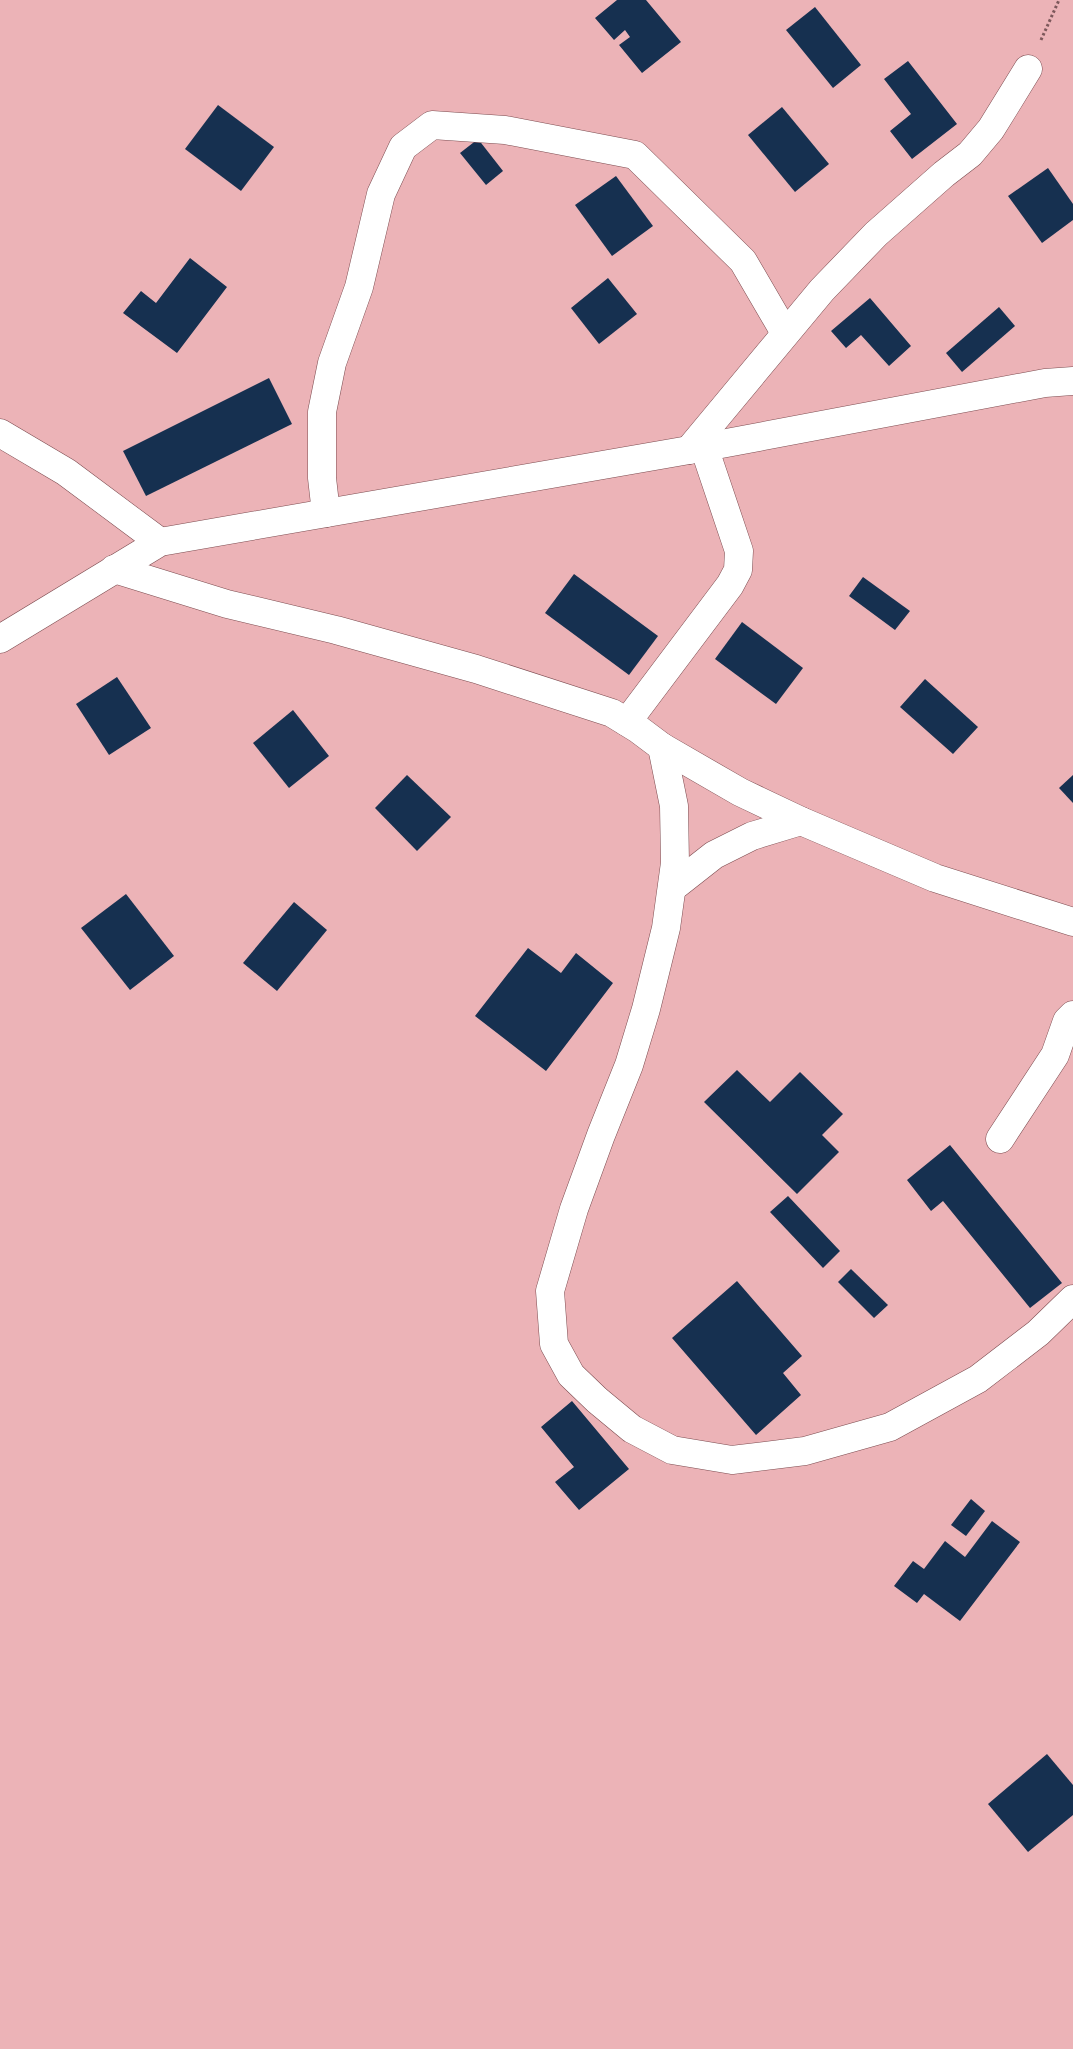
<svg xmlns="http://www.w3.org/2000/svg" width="1073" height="2049" font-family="'DM Sans',sans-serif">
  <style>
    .building { fill: #163050 }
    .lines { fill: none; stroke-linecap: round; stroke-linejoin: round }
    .street-casing { stroke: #7d4c50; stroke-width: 29 }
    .path { stroke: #7d585b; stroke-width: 3; stroke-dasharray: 2.5 2.5; stroke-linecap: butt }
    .street { stroke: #fff; stroke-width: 28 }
  </style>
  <rect width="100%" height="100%" fill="#ecb3b7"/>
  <!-- building -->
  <g class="building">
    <path d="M617,0h29l35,42 -39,31 -23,-28 11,-8 -5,-7 -11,10 -19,-22z"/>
    <path d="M815,7l46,58 -28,23 -47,-58z"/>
    <path d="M908,61l49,63 -45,35 -22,-28 21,-17 -27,-35z"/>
    <path d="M218,105l56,42 -33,44 -56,-42z"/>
    <path d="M782,107l47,57 -34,28 -47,-57z"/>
    <path d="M478,139l25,32 -17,14 -26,-32z"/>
    <path d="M1048,168l25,36v16l-31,23 -34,-47z"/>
    <path d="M616,176l37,50 -41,30 -37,-51z"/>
    <path d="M190,258l37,29 -50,66 -54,-40 18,-22 15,12z"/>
    <path d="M608,278l29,36 -38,30 -28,-36z"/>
    <path d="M870,298l41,48 -22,20 -28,-31 -15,13 -15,-17z"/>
    <path d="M999,307l16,19 -53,46 -16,-19z"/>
    <path d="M269,378l23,46 -146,72 -23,-45z"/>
    <path d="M574,574l84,62 -29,39 -84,-62z"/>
    <path d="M863,577l47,34 -15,19 -46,-34z"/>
    <path d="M742,622l61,46 -27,36 -61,-45z"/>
    <path d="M117,677l34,51 -42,27 -33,-51z"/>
    <path d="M925,679l53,48 -25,27 -53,-47z"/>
    <path d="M293,710l36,46 -40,32 -36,-45z"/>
    <path d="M407,775l44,42 -34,34 -42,-43z"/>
    <path d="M1073,775v28l-14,-15z"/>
    <path d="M126,894l48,62 -44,34 -49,-62z"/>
    <path d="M294,902l33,28 -50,61 -34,-28z"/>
    <path d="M528,948l33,25 15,-20 37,30 -67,88 -71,-55z"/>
    <path d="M737,1070l33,32 30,-30 43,42 -21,21 17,17 -42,42 -93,-92z"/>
    <path d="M950,1145l112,138 -32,25 -87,-107 -12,10 -24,-31z"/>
    <path d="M788,1196l52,55 -17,17 -53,-56z"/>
    <path d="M851,1269l37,36 -14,13 -36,-36z"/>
    <path d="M737,1281l65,75 -19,17 18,22 -45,40 -84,-97z"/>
    <path d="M572,1401l57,68 -50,41 -24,-28 19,-15 -33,-40z"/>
    <path d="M971,1499l14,12 -19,25 -15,-11z"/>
    <path d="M992,1521l28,21 -60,79 -36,-27 -7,9 -23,-17 19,-25 11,8 21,-28 20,16z"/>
    <path d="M1047,1754l26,31v30l-45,37 -40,-48z"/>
  </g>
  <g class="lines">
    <defs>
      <g id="street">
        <path d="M0,433l66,39 94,70"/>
        <path d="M689,450l133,-160 54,-56 68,-60 26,-20 21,-25 37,-60"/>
        <path d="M326,513l-4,-35v-66l10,-49 27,-76 22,-93 22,-47 29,-22 73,5 130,25 108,106 42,72"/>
        <path d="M114,569l113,35 109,26 140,39 136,44 26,16 24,18 78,45 61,29 134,57 138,44"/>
        <path d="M0,639l160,-97 529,-92 356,-67 28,-2"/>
        <path d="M627,722l103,-137 8,-15 1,-19 -35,-104"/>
        <path d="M662,747l12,59 1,57 -9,65 -20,81 -17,56 -28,70 -27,74 -24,82 4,53 17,31 26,25 35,29 40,21 60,10 73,-9 85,-24 88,-48 60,-46 35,-34"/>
        <path d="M672,888l42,-33 38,-19 49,-15"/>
        <path d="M1000,1139l55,-84 12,-34 6,-6"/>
      </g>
    </defs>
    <!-- street casing -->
    <use href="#street" class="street-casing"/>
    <!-- path -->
    <path class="path" d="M1041,40l18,-40"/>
    <!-- street -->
    <use href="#street" class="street"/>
  </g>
</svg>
